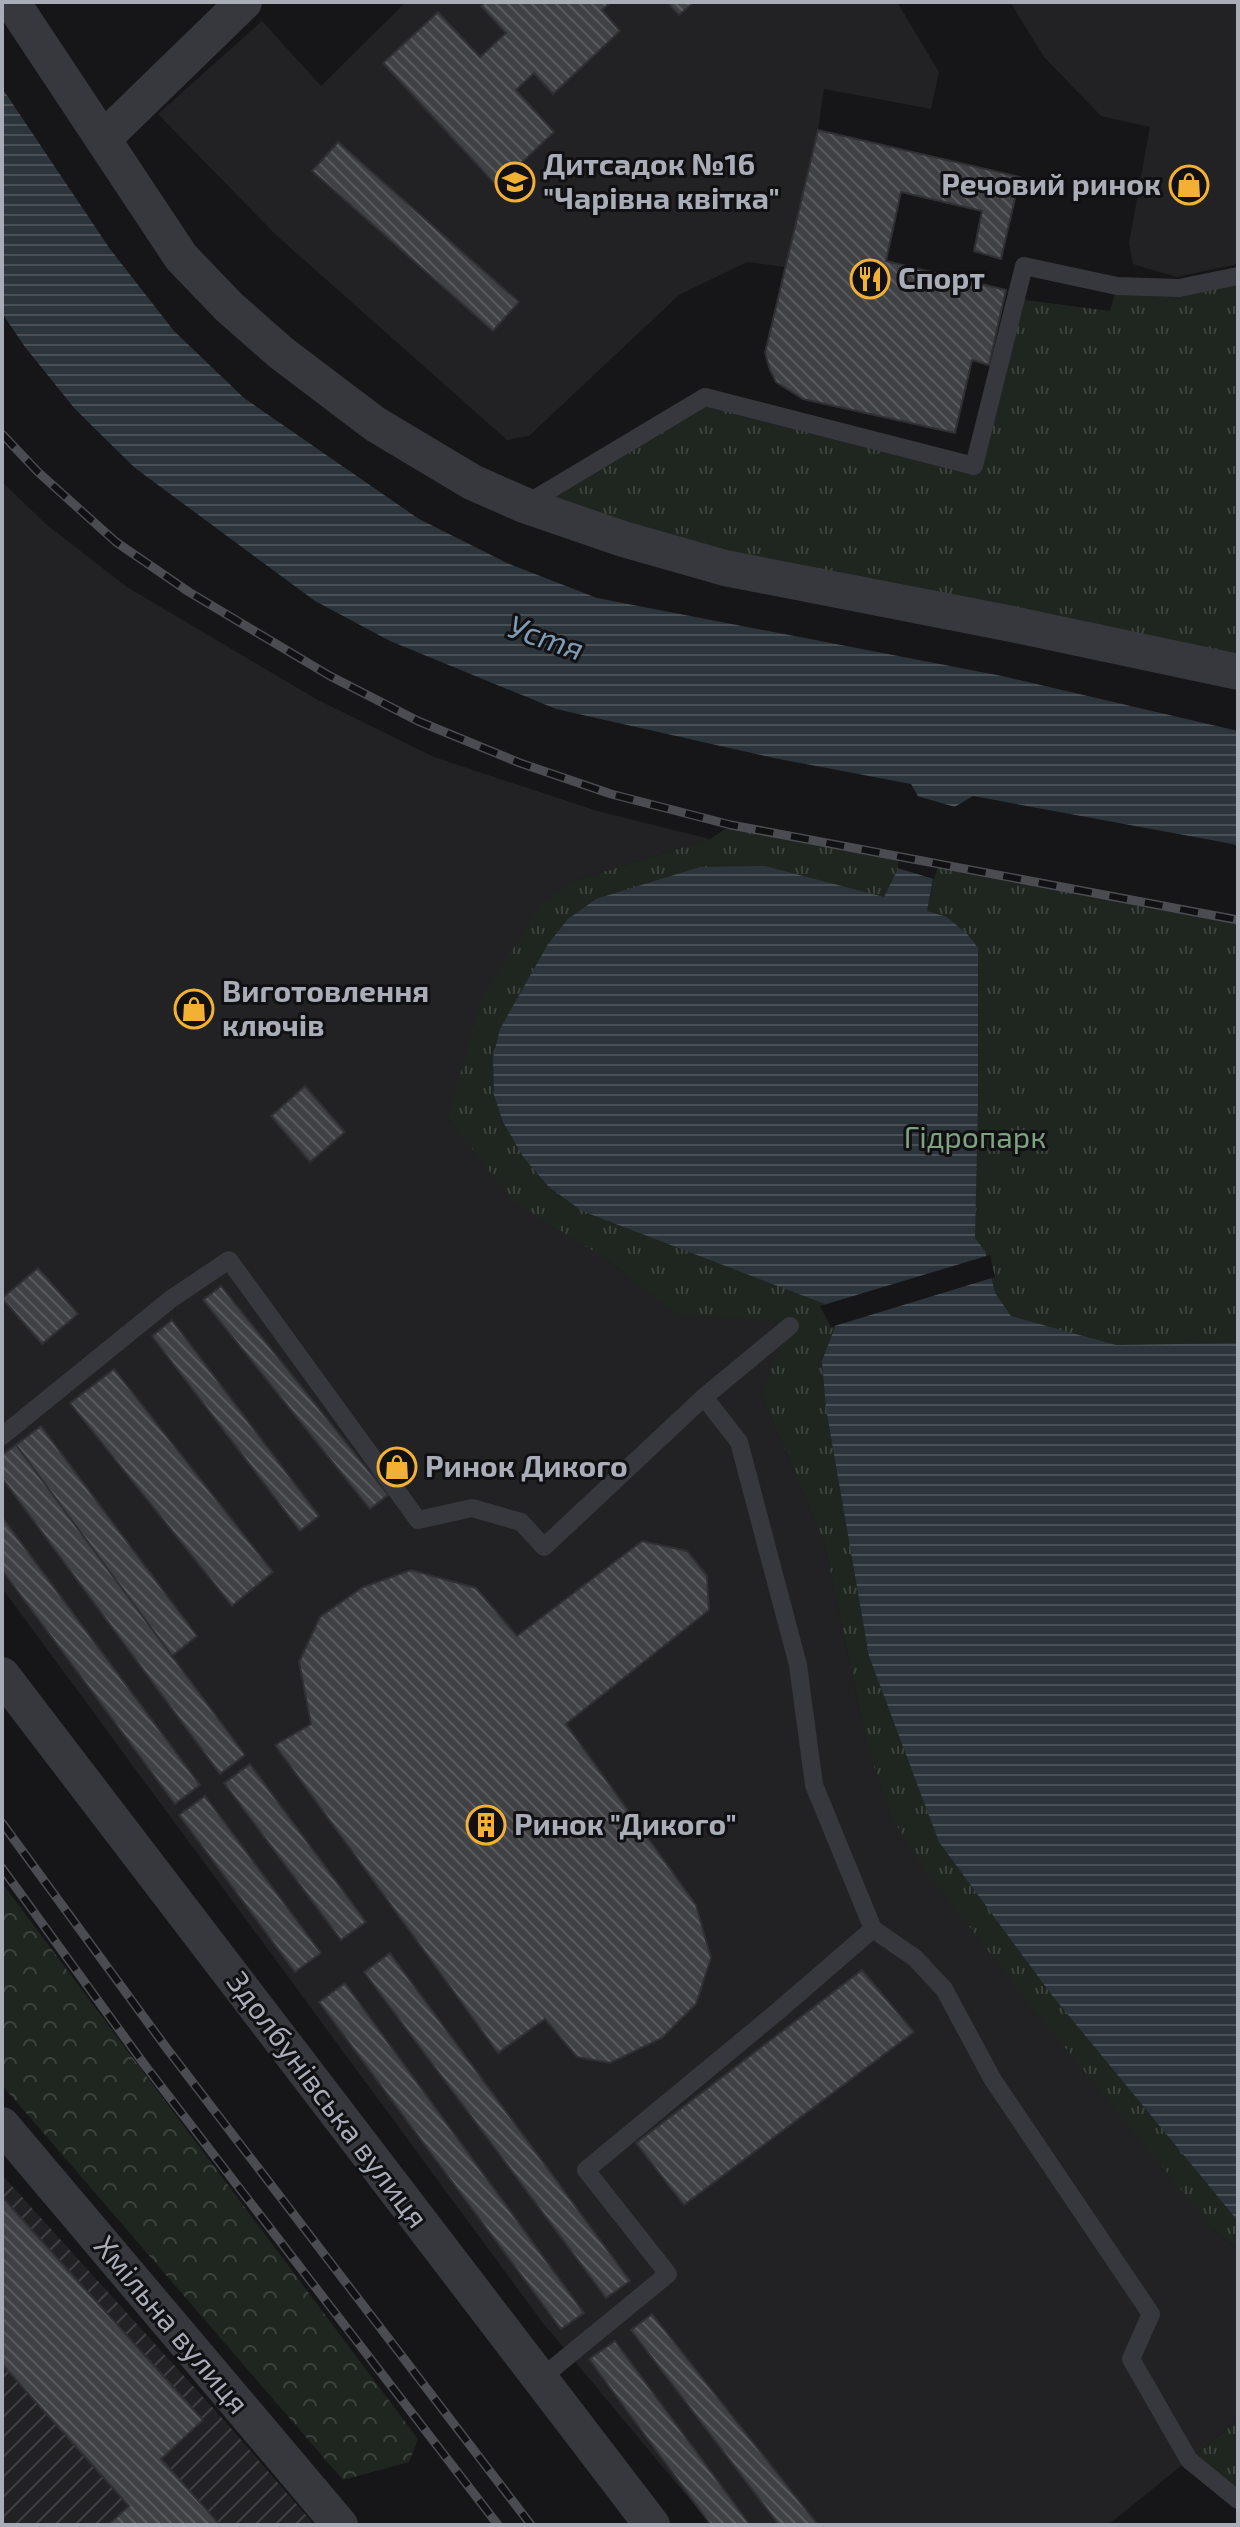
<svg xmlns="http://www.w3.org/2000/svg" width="1240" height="2527" font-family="'Exo 2',sans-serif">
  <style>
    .built { fill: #222225 }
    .industrial { fill: url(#industrial-furrows) }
    .forest { fill: url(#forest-crowns) }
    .park { fill: url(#park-tufts) }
    .water { fill: url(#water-rules) }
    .pier { fill: #161618 }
    .building { fill: url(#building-back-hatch); stroke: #303034; stroke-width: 2 }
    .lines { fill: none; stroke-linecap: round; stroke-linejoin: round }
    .lane { stroke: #37383d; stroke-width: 18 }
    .street { stroke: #37383d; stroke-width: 36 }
    .rail-casing { stroke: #4a4c52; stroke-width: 9 }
    .rail { stroke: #111113; stroke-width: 6; stroke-dasharray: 18; stroke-linecap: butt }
    .labels { text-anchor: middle; stroke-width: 6; stroke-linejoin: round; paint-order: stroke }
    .poi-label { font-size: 30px; font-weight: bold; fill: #a8adb8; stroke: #111113; text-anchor: start }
    .park-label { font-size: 30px; fill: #7fa381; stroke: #111113 }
    .street-label { font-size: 30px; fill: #a8adb8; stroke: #111113 }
    .water-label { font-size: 32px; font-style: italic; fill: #7f9bb3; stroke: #111113 }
  </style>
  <defs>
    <pattern id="industrial-furrows" width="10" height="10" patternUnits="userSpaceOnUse" patternTransform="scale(2)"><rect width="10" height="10" fill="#222225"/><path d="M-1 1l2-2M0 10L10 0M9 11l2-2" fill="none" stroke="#3f3f43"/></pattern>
    <pattern id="forest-crowns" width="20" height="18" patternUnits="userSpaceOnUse" patternTransform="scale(2)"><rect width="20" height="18" fill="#1e261f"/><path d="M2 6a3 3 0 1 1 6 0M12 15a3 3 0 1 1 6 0" fill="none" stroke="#3c433d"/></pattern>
    <pattern id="park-tufts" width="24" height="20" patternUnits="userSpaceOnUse" patternTransform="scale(2)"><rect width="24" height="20" fill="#1e261f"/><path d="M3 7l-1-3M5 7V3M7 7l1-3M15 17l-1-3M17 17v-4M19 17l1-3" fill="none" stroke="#3c433d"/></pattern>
    <pattern id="water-rules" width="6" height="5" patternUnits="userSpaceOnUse" patternTransform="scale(2)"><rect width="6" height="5" fill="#2c353c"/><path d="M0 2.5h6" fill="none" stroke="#485056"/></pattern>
    <pattern id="building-back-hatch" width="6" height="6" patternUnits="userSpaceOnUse" patternTransform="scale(2)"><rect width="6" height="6" fill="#404145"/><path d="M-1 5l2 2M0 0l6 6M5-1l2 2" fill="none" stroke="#595a5e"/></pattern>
  </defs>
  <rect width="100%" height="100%" fill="#161618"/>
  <!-- built -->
  <g class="built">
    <path d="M406,2h491l42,70 -8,37 -107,-20 -6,41 -33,137 -38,-5 -68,33 -150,141 -22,4 -231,-205 -118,-121 104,-93 59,65z"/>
    <path d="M1010,2h228v262l-62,13 -43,-13 -4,-21 21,-116 -49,-11 -57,-59z"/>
    <path d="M2,482l45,43 80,62 189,112 118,58 163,54 113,28 -136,42 -126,237 28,34 130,107 71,54 99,8 14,5 -29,68 63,147 44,208 23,67 323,414 24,19v171l-130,105h-397l-169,-203 -540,-734z"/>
  </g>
  <!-- industrial -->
  <path class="industrial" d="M2,2175l220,243 90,104 -4,3h-306z"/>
  <!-- forest -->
  <path class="forest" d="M2,1883l416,556 -9,23 -66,18 -341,-395z"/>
  <!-- park -->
  <g class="park">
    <path d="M1238,276v396l-714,-167 181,-108 269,69 41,-170 10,4 85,11 7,-25z"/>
    <path d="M731,825l507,95v1329l-24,-19 -177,-217 -115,-147 -31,-50 -23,-67 -44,-208 -63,-147 28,-68 -13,-5 -99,-7 -71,-55 -94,-59 -64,-82 33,-118 60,-95 33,-24 136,-42z"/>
    <path d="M1238,2420v80l-49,-40z"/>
  </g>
  <!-- water -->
  <path class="water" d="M2,88l108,161 64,82 70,67 175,121 88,44 90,35 405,78 236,55v114l-265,-49 -20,12 -20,69 -6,34 20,6 21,18 10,13v151l-3,139 10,13 10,42 16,23 105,29 122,-2v878l-187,-227 -112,-152 -70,-186 -43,-248 -4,-47 13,-34 -10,-23 -243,-93 -33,-24 -25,-29 -21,-36 -9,-27 -1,-37 7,-29 48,-85 20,-25 28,-20 104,-32 65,-1 119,31 15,-30 20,-69 -8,-14 -137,-26 -218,-49 -166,-68 -75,-40 -180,-133 -60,-59 -50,-62 -23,-34z"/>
  <!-- pier -->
  <g class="pier">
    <path d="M917,796l38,11 -21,72 -37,-11z"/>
    <path d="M990,1255l5,22 -164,50 -11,-21z"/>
  </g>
  <!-- building -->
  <g class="building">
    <path d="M485,2h126l-9,8 18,21 -67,63 -19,-21 -18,17 38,42 -57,54 -114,-123 55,-51 42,45 26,-24 -25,-27z"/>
    <path d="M667,2h27l-15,13z"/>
    <path d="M818,130l202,47 -19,82 -27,-8 8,-40 -81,-19 -15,69 120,29 -17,75 -17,-5 -17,73 -152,-34 -27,-17 -6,-12 -5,-17z"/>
    <path d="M338,142l181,160 -26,29 -181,-160z"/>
    <path d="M305,1086l40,46 -35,30 -39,-46z"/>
    <path d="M38,1268l40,46 -36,30 -40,-46z"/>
    <path d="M221,1286l167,209 -18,14 -167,-209z"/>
    <path d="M172,1320l147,196 -19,15 -148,-195z"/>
    <path d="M114,1369l159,203 -41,34 -162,-203z"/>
    <path d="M41,1426l156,210 -25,20 -156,-211z"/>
    <path d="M16,1445l229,310 -25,19 -218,-296v-23z"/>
    <path d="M2,1517l198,268 -25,19 -173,-234z"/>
    <path d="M642,1541l45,10 20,25 2,34 -143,114 130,181 15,53 -15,46 -34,34 -52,25 -33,-6 -32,-38 -47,34 -223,-308 36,-21 -12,-62 21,-45 43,-30 48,-17 65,18 41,48z"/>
    <path d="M250,1764l116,158 -25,18 -117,-157z"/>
    <path d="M205,1796l116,157 -26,19 -116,-157z"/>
    <path d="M390,1953l240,328 -24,17 -242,-326z"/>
    <path d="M862,1970l52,62 -230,173 -48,-62z"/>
    <path d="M345,1983l239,330 -23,16 -242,-327z"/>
    <path d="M2,2197l201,223 -42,39 59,66h-112l21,-19 -127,-142z"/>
    <path d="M652,2314l166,211h-39l-148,-195z"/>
    <path d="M615,2341l135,184h-39l-122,-166z"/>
  </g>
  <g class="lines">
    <!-- lane -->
    <g class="lane">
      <path d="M526,504l179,-107 269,69 50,-200 93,20 62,2 59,-12"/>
      <path d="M2,1436l169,-137 58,-39 189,260 54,-12 49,14 23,25 160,-150"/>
      <path d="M873,1929l42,29 29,31 49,91 158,234 -20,45 58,101 49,40"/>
      <path d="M540,2379l128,-105 -82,-104 191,-158 96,-83 -59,-144 -16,-120 -59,-223 -35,-45 86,-71"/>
    </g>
    <!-- street -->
    <g class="street">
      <path d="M12,2l169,255 48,50 51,45 95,72 97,58 52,23 99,34 102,29 287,56 226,48"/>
      <path d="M103,139l141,-137"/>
      <path d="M2,1675l650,850"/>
      <path d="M2,2125l338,400"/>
    </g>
    <defs>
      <g id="rail">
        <path d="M2,434l36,38 78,70 73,50 141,84 88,45 102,42 91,31 120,31 507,95"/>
        <path d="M2,1823l163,223 366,479"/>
        <path d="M2,1868l142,196 354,461"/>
      </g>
    </defs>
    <!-- rail casing -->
    <use href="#rail" class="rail-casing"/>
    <!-- rail -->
    <use href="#rail" class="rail"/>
  </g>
  <!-- icons -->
  <defs>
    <symbol id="school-ring" viewBox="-11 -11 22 22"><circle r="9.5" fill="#111113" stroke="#f2b134" stroke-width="1.5"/><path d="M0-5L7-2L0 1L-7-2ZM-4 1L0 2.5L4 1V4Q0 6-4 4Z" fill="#f2b134"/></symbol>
    <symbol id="shop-ring" viewBox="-11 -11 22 22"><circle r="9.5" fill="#111113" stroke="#f2b134" stroke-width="1.5"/><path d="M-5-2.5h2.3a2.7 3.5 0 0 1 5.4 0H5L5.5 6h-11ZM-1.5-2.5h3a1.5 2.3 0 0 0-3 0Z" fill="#f2b134"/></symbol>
    <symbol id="restaurant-ring" viewBox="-11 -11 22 22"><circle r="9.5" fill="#111113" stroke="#f2b134" stroke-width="1.5"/><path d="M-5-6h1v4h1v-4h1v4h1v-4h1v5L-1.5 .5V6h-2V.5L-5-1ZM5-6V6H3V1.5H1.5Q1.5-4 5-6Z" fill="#f2b134"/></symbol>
    <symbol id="building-ring" viewBox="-11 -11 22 22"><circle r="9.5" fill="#111113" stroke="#f2b134" stroke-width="1.5"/><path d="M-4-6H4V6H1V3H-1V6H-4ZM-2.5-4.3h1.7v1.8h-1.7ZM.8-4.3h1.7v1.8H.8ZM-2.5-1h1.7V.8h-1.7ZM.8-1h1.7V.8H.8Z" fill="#f2b134"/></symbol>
  </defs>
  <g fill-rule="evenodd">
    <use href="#school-ring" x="493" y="160" width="44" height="44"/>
    <use href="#shop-ring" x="1167" y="163" width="44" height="44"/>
    <use href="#restaurant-ring" x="848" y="257" width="44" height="44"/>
    <use href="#shop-ring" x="172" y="987" width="44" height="44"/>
    <use href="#shop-ring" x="375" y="1445" width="44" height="44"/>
    <use href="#building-ring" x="464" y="1803" width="44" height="44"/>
  </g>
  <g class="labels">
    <!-- poi labels -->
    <g class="poi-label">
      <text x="543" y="175">Дитсадок №16<tspan x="543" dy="34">"Чарівна квітка"</tspan></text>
      <text x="1161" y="195" text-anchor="end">Речовий ринок</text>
      <text x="898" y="289">Спорт</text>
      <text x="222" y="1002">Виготовлення<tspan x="222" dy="34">ключів</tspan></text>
      <text x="425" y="1477">Ринок Дикого</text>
      <text x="514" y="1835">Ринок "Дикого"</text>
    </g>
    <!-- park labels -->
    <g class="park-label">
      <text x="975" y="1148">Гідропарк</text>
    </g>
    <!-- street labels -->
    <g class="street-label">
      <text transform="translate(327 2100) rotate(53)" y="10">Здолбунівська вулиця</text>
      <text transform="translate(171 2325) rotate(50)" y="10">Хмільна вулиця</text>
    </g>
    <!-- water labels -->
    <g class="water-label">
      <text transform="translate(546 638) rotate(19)" y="11">Устя</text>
    </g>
  </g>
  <!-- border -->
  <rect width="1240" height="2527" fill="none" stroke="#a8adb8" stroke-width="8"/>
</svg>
